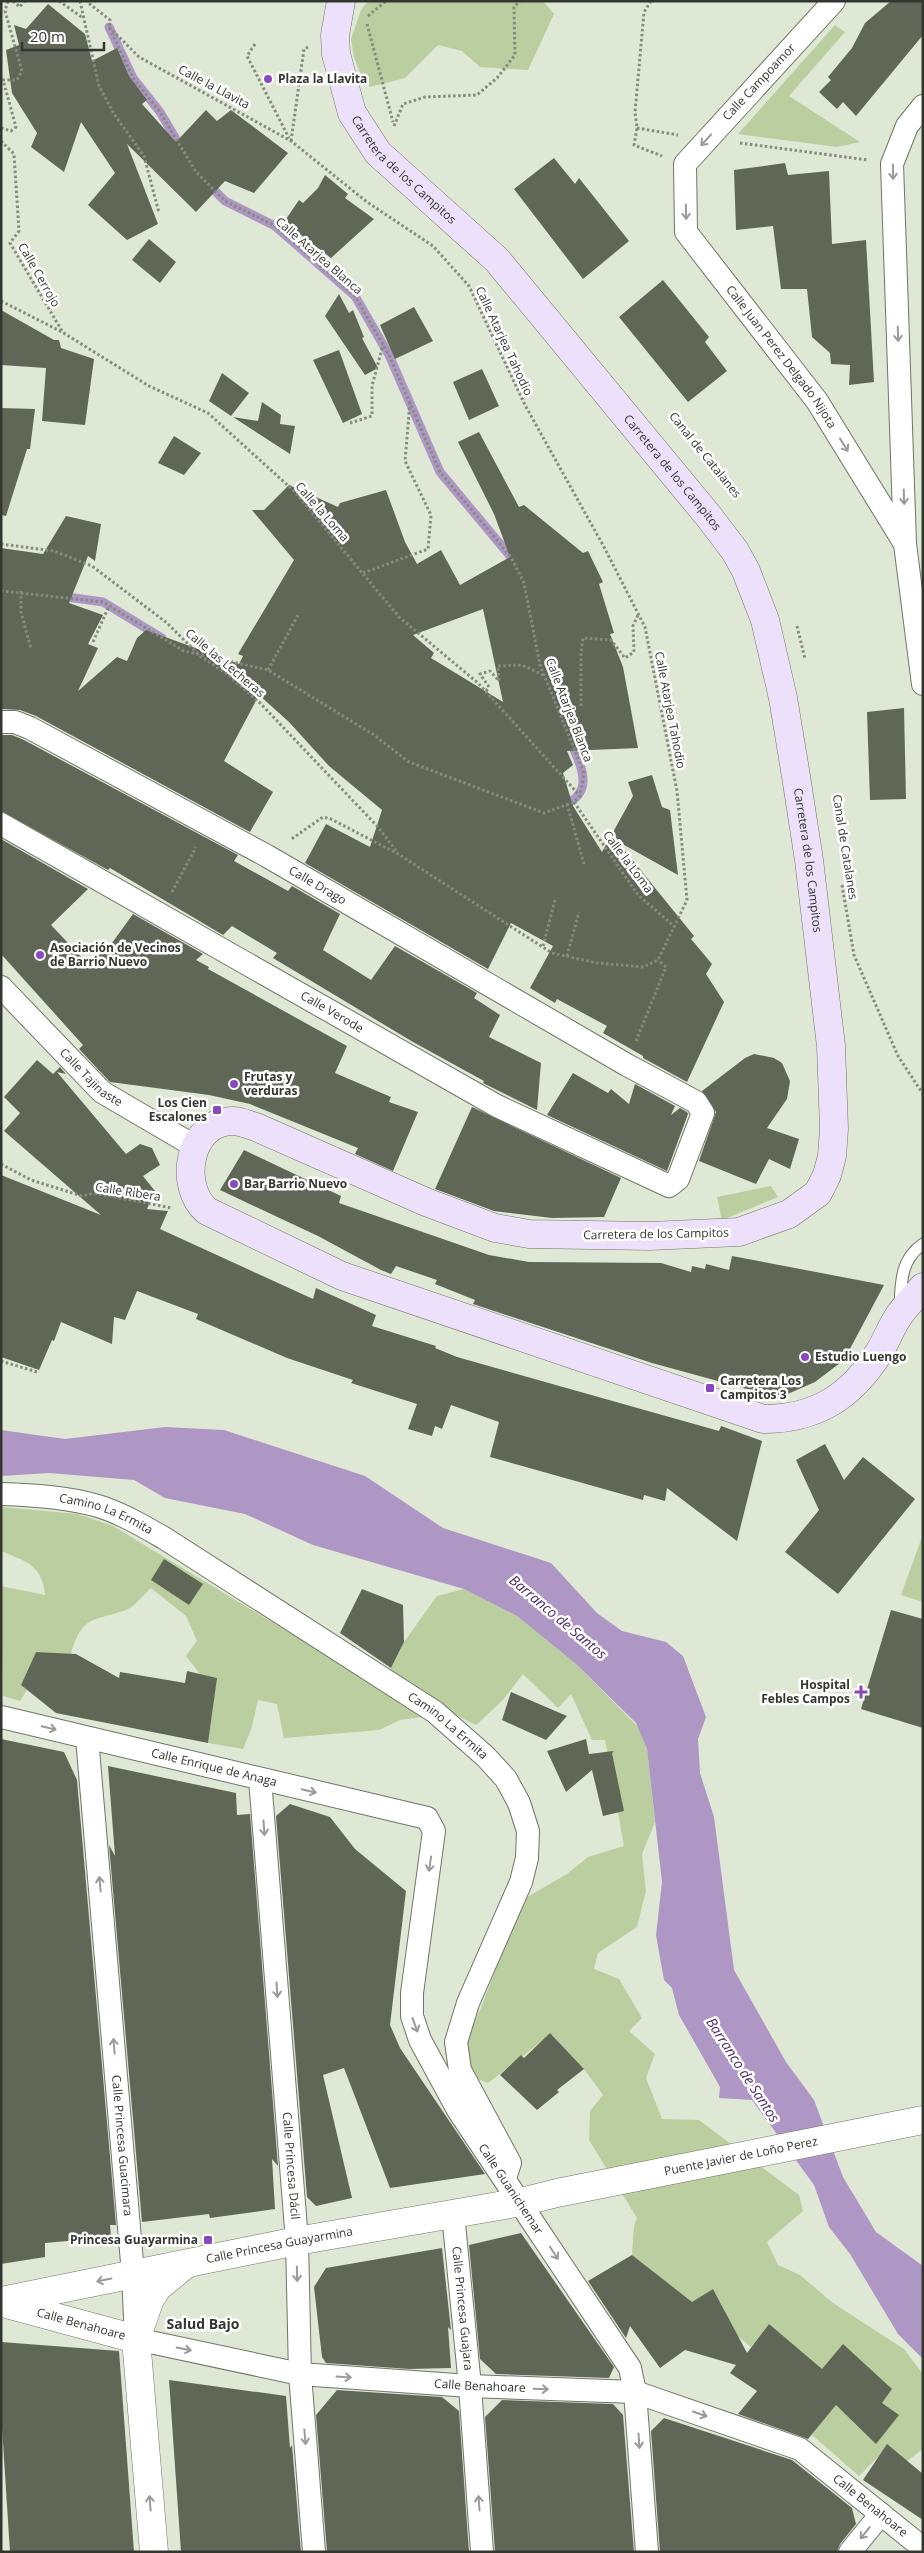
<svg xmlns="http://www.w3.org/2000/svg" width="924" height="2553" font-family="'Open Sans',sans-serif">
  <style>
    .green { fill: #bace9f }
    .water { fill: #ae97c5 }
    .lines { fill: none; stroke-linecap: round; stroke-linejoin: round }
    .stream { stroke: #ae97c5; stroke-width: 9 }
    .building { fill: #606757; fill-rule: evenodd }
    .service-casing { stroke: #6e7665; stroke-width: 13 }
    .minor-casing { stroke: #6e7665; stroke-width: 24 }
    .tertiary-casing { stroke: #6e7665; stroke-width: 29 }
    .secondary-casing { stroke: #6e7665; stroke-width: 29 }
    .path { stroke: #858b7f; stroke-width: 3; stroke-dasharray: 2.5 2.5; stroke-linecap: butt }
    .service { stroke: #fff; stroke-width: 11 }
    .minor { stroke: #fff; stroke-width: 22 }
    .tertiary { stroke: #fff; stroke-width: 28 }
    .secondary { stroke: #ede0fa; stroke-width: 28 }
    .oneway { stroke: #9a9b98 }
    .poi-dot { fill: #8948bd; stroke: #fff; stroke-width: 2 }
    .labels { text-anchor: middle; stroke-width: 5; stroke-linejoin: round; paint-order: stroke }
    .poi-label { font-size: 12px; font-weight: bold; fill: #343730; stroke: #fff; text-anchor: start }
    .street-label { font-size: 12px; fill: #343730; stroke: #fff }
    .water-label { font-size: 14px; font-style: italic; fill: #4a2a64; stroke: #fff }
    .neighbourhood-label { font-size: 14px; font-weight: bold; fill: #343730; stroke: #fff }
  </style>
  <rect width="100%" height="100%" fill="#dfe8d5"/>
  <!-- green -->
  <g class="green">
    <path d="M368,1h175l11,13 -26,56 -48,-3 -18,-16 -24,-6 -33,33 -35,9 -10,-14 -6,-16 -3,-18 10,-29z"/>
    <path d="M835,25l10,7 -56,64 71,46 -23,5 -99,-13z"/>
    <path d="M771,1186l7,11 -56,23 -5,-23z"/>
    <path d="M1,1507l77,7 35,12 215,130 62,14 14,-28 33,-46 27,-7 53,27 59,48 62,63 9,22 8,73 -13,32 4,37 -9,36 -39,26 -4,16 25,10 23,39 -13,13 26,23 -9,24 16,41 37,1 100,75 4,16 -36,31 11,23 22,10 33,28 71,46 18,24 1,76 -16,12 -28,-5 -20,20 -47,-41 12,-16 -55,-95 -18,23 -23,-19 -3,-17 -12,-22 -40,29 -6,-35 -35,-28 2,-29 3,-8 -48,-78 1,-29 13,-16 -19,-26 -33,-35 -63,49 -15,-6 -11,-31 19,-38 41,-108 45,-26 21,-17 36,-11 -19,-106h-13l-21,-46 -13,14 -35,-34 -21,27 -26,24 -24,-12 -52,7 -21,10 -95,8 -7,-34 -19,-4 -6,27 -9,22 -35,-6 8,-65 -16,-4 -14,-18 11,-15 -11,-25 -35,-28c-7,6 -15,17 -23,21 -32,13 -45,3 -57,45l-35,-2 -15,33 6,5 -7,11 -17,-5 -2,-110 44,9c-2,-30 -20,-34 -44,-44z"/>
    <path d="M923,1534v68l-22,-7z"/>
  </g>
  <!-- water -->
  <path class="water" d="M165,1427l59,3 141,46 78,52 108,35 46,50 25,18 44,11 17,14 23,61 -8,22 2,34 14,44 20,153 52,92 28,38 29,77 33,55 47,34v93l-25,-25 -48,-80 -21,-27 -15,-42 -62,-85 -33,-2 1,-11 -41,-72 -7,-27 -8,-8 -8,-45 6,-53 -15,-133 -11,-26 -60,-59 -59,-48 -53,-27 -151,-44 -68,-31 -80,-16 -31,-18 -85,-7 -48,3v-46l64,9z"/>
  <g class="lines">
    <!-- stream -->
    <g class="stream">
      <path d="M109,27l24,51 27,34 23,39"/>
      <path d="M207,183l18,18 50,25 80,70 34,59 51,117 71,85 4,7"/>
      <path d="M60,596l43,6 59,36"/>
      <path d="M560,807c37,-14 21,-40 10,-67"/>
    </g>
  </g>
  <!-- building -->
  <g class="building">
    <path d="M891,1h32v34l-67,81 -13,-14 -6,7 -18,-17 12,-12 -3,-3 24,-29 13,-25z"/>
    <path d="M48,4l37,30 7,27 25,-13 12,28 18,24 -5,4 34,38 30,-32 11,11 14,-11 57,43 -34,40 -29,-12 -29,31 -69,-68 31,80 -31,16 -39,-35 27,-32 -34,-51 -17,50 -33,-25 6,-14 -25,-40 -6,-43 13,-5 -5,-20 12,4z"/>
    <path d="M554,158l21,26 4,-6 50,63 -46,38 -69,-90z"/>
    <path d="M785,163l3,12 41,-4 3,73 34,-4 8,142 -25,3 1,-20 -19,-1 -1,-11 -18,-16 -5,-48h-26l-8,-63 -37,4 -2,-60z"/>
    <path d="M325,175l23,19 -3,4 29,21 -43,39 -47,-36 15,-22 4,3 15,-15z"/>
    <path d="M149,239l27,23 -16,21 -28,-23z"/>
    <path d="M663,280l46,57 -4,5 22,29 -39,31 -69,-85z"/>
    <path d="M339,294l10,19 4,-3 11,27 -2,1 16,30 -13,7 -40,-59z"/>
    <path d="M414,307l19,34 -38,18 -15,-34z"/>
    <path d="M1,310l53,30h5l2,8 33,11 -9,66 -43,-4 4,-53 -45,-3z"/>
    <path d="M339,350l23,64 -19,9 -30,-63z"/>
    <path d="M482,369l17,37 -30,14 -16,-38z"/>
    <path d="M222,373l27,20 -18,23 -22,-15z"/>
    <path d="M262,402l19,13 -1,9 15,2 -5,28 -57,-37 25,4z"/>
    <path d="M1,408l34,1 -5,40h-3l-21,67 -5,-1z"/>
    <path d="M479,432l40,75 5,-2 59,48 5,-2 15,31 -4,2 15,49 -4,1 13,33 15,81 -71,3 6,14 -10,8 10,33 29,46 31,-56 -5,-14 24,-7 10,32 8,3 8,65 -61,-34 77,95 -3,3 21,25 -6,10 18,28 -37,80 -44,-24v-2l-40,-23 4,-7 -50,-27 -2,4 -25,-15 23,-42 -42,-23 -23,46 -183,-106 21,-39 44,23 12,-37 -53,-44 -40,-44 -30,-27 -35,66 49,31 -23,40 -214,-116 -16,-6 -19,-1v-161l42,6 23,-38 35,8 -6,37 -7,-5 -19,47 34,12 -15,29 10,4 -20,43 39,-34 10,4 10,-23 9,-8 93,34 4,-8 -5,-2 56,-94 -42,-50h12l25,-25 49,22 2,-4 46,-13 19,52 12,22 24,-14 19,35 50,-28 -16,-43 -36,-72zM483,609l20,93 -72,-44 3,-5 -21,-18z"/>
    <path d="M174,436l27,17 -17,22 -26,-12z"/>
    <path d="M904,708l2,91 -36,1 -3,-88z"/>
    <path d="M1,735h11l12,5 214,115 -4,6 54,30 4,-5 48,28 -17,36 48,30 24,-34 82,47 -3,5 26,17 -11,22 52,26 -4,47 -54,-27 1,-2 -71,-39 -140,-84 4,-5 -45,-27 -9,9 -113,-67 -2,2 -107,-59z"/>
    <path d="M1,839l87,50 -37,36 38,40 23,-22 21,-29 70,40 -7,6 13,7 -1,2 139,77 -12,27 56,24 -2,5 29,10 -25,59 -38,-17 3,-6 -108,-44 -41,-9 -99,-13 -31,-33 4,-4 -82,-91z"/>
    <path d="M754,1054l20,4 8,5 8,18 -3,18 -20,29 32,11 -9,30 -21,-10 -13,25 -57,-23 17,-49 -14,-21 43,-33z"/>
    <path d="M37,1060l16,14 7,-7 6,7 -9,-2 69,82 14,-10 12,4 8,17 -17,11 12,15 -8,18 21,2 -8,18 153,70 3,-11 60,27 -4,11 64,20 -1,2 22,9 262,74 2,-5 41,15 -25,100 -70,-53 -2,13 -21,-6 -1,5 -153,-43 9,-35 -48,-17 -9,24 -7,-3 -3,10 -24,-7 9,-25 -66,-21 2,-3 -66,-22 -91,-39 2,-5 -61,-23 -12,29 -11,-3 -2,27 -51,-22 -7,19 -2,-1 -13,30 -38,-13v-182l100,40 -97,-84 16,-18 -16,-16z"/>
    <path d="M573,1073l35,20 3,-4 18,15 6,-20 40,22 -4,9 9,-7 7,4 1,2 -21,57 -120,-56z"/>
    <path d="M472,1107l149,71 -17,39 -52,1 -58,-7 -59,-22z"/>
    <path d="M244,1150l97,46 -2,7 150,52 40,7 132,1 30,9 1,-6 13,3 1,-5 23,6 3,-14 152,29 -40,75 -29,22 -32,14 -36,-7 -95,-26 -179,-59 2,-4 -40,-16 2,-4 -41,-14 -5,8 -10,-4 -63,-34 -98,-46z"/>
    <path d="M825,1444l19,36 19,-23 52,42 -77,95 -53,-42 34,-42 -23,-50z"/>
    <path d="M164,1559l39,25 -14,21 -38,-25z"/>
    <path d="M362,1589l41,16 1,37 -13,26 -51,-35z"/>
    <path d="M891,1610l32,9v109l-62,-19z"/>
    <path d="M36,1652l40,2 43,24 1,-6 65,11 2,-12 30,7 -9,65 -152,-30 -35,-28z"/>
    <path d="M511,1692l56,24 -21,24 -44,-20z"/>
    <path d="M1,1739l63,13 13,28 39,445h-6l1,12 -66,6v14l-44,7z"/>
    <path d="M586,1739l3,15 25,-3 -2,2 12,58 -21,5 -11,-46 -26,22 -19,-41z"/>
    <path d="M108,1766l128,27 1,22 13,-1 28,352 -6,-7 3,50 -65,9 -1,-4 -67,8 -33,-377 6,11z"/>
    <path d="M290,1804l40,13 25,32 51,42 -16,134 10,23 85,126 -95,14 -46,-120 -21,7 29,123 -36,8 -9,-9 -31,-381z"/>
    <path d="M550,2033l34,36 -27,21 2,2 -22,18 -37,-35 21,-20 3,3z"/>
    <path d="M521,2233l93,134 -5,11 -113,-4 -16,-15 -11,-114z"/>
    <path d="M442,2248l9,82 -3,-3 3,41 -42,1 -83,-6 -4,-6 -8,-70 12,-19z"/>
    <path d="M632,2255l60,47 21,-13 34,64 22,-29 53,45 21,-25 49,45 -10,14 17,12 -23,29 -40,-39 -28,34 -70,-25 19,-23 -27,-18 6,-8 -51,-15 -25,18 -30,-42 -4,12 -38,-57z"/>
    <path d="M1,2342l118,9 15,201h-124l-9,-140z"/>
    <path d="M169,2380l117,16 4,52 2,-3 9,107h-120z"/>
    <path d="M337,2390l105,7 17,14 10,141h-142l-11,-137z"/>
    <path d="M502,2400l111,4 10,11 11,137h-139l-10,-135z"/>
    <path d="M664,2418l128,42 60,48 4,16 -16,20 -3,8h-177l-9,-121z"/>
    <path d="M887,2444l36,30v46l-60,-40z"/>
  </g>
  <g class="lines">
    <defs>
      <path id="service" d="M900,1306c1,-25 1,-47 23,-62"/>
      <g id="minor">
        <path id="s1" d="M834,1l-149,163 1,68 131,169 88,143"/>
        <path d="M923,106l-16,20 -15,38 13,380 18,140"/>
        <path id="s2" d="M1,722h14l15,6 237,128 360,209 69,37 7,11 -25,66 -9,7 -172,-80 -496,-282"/>
        <path id="s3" d="M1,987l101,105 94,55"/>
        <path id="s4" d="M1,1494c32,1 66,3 97,12 23,7 45,20 66,32l271,174 51,45 20,22 13,24 9,28 -1,27 -6,24 -53,121 -12,39 4,28 50,93 -4,12"/>
        <path id="s5" d="M1,1717l426,101 7,13 -22,162v23l8,24 38,70 172,258 5,24 12,160"/>
        <path id="s6" d="M87,1738l46,536 3,65 164,35 170,12 165,6 165,57 123,99"/>
        <path id="s7" d="M260,1779l37,462 3,133 14,178"/>
        <path id="s8" d="M453,2214l17,172 12,166"/>
        <path d="M850,2552l31,-38"/>
      </g>
      <g id="tertiary">
        <path id="s9" d="M1,2301l296,-60 224,-39 36,-9 366,-73"/>
        <path id="s10" d="M3,2303l133,36"/>
        <path d="M154,2552l-18,-213 14,-40 8,-12 27,-22"/>
      </g>
      <g id="secondary">
        <path id="s11" d="M341,1l-6,34 1,19 16,59 26,40 119,107 213,258 25,33 11,20 19,49 18,78 12,72 14,90 22,186 3,83 -2,27 -5,19 -9,18 -29,21 -50,18 -89,4 -121,-2 -34,-6 -69,-26 -170,-75c-8,-2 -15,-6 -23,-6 -45,0 -55,66 -26,90l135,65 421,143c54,0 89,-23 117,-68 7,-12 12,-26 20,-37 7,-9 15,-18 23,-27"/>
      </g>
    </defs>
    <!-- service casing -->
    <use href="#service" class="service-casing"/>
    <!-- minor casing -->
    <use href="#minor" class="minor-casing"/>
    <!-- tertiary casing -->
    <use href="#tertiary" class="tertiary-casing"/>
    <!-- secondary casing -->
    <use href="#secondary" class="secondary-casing"/>
    <!-- path -->
    <g class="path">
      <path d="M13,1l7,6 4,-6"/>
      <path d="M59,1l24,17"/>
      <path d="M80,1l19,85 15,28 30,42 15,57"/>
      <path d="M651,1l-7,11 -9,100 2,16 -3,17 28,11"/>
      <path d="M368,16l18,-15"/>
      <path d="M367,24l26,98"/>
      <path d="M109,27l30,30 152,84 76,61 66,44 36,40 56,119 79,142 41,80 32,164 10,109 -29,60 -15,7 -46,-4 -45,-10 -154,-99 -67,-35 -8,-2 -33,23"/>
      <path d="M255,44l-8,12 42,82"/>
      <path d="M394,126l9,-22 22,-7 52,-2 20,-17 18,-23 -1,-48 6,-6"/>
      <path d="M1,128l10,3 5,-4 -13,-47h14l5,-9 -17,-60 3,-10"/>
      <path d="M637,128l41,7"/>
      <path d="M1,141l13,13 5,77 -9,12 52,88"/>
      <path d="M291,141l13,-92 4,-2"/>
      <path d="M740,143l128,17"/>
      <path d="M1,301l61,31 87,54 59,27 86,78 105,126 79,66 102,113"/>
      <path d="M350,423l22,-7v-30l11,-41"/>
      <path d="M1,544l53,7 38,15 75,57 33,33 27,18 33,29 118,124 19,25"/>
      <path d="M363,573l65,-24 3,-34 -26,-54 5,-59"/>
      <path d="M1,591l102,11 81,49 84,19 106,65 35,27 135,51 30,-11 6,-6 4,-23 -44,-108 -16,-82 -13,-26 -71,-85 -51,-117 -34,-59 -80,-70 -50,-25 -29,-29 -36,-60 -27,-34 -24,-51 1,-7 -24,-19"/>
      <path d="M21,591v21l10,37"/>
      <path d="M797,626l8,33"/>
      <path d="M93,642l16,-36"/>
      <path d="M268,670l30,-55"/>
      <path d="M486,691l3,-4 -9,-13 10,-3 9,10 -1,-15 24,-1 23,11"/>
      <path d="M581,706v-52l2,-16 28,2 14,18 9,-6 -1,-26 5,-11"/>
      <path d="M574,802l64,93 37,32"/>
      <path d="M567,804l17,60"/>
      <path d="M842,885l12,70 44,101 25,38"/>
      <path d="M172,892l24,-45"/>
      <path d="M543,946l12,-46"/>
      <path d="M567,956l12,-44"/>
      <path d="M636,1041l30,-74 -8,-7"/>
      <path d="M1,1164l30,16 51,16 12,-3 78,15"/>
      <path d="M1,1361l36,11"/>
    </g>
    <!-- service -->
    <use href="#service" class="service"/>
    <!-- minor -->
    <use href="#minor" class="minor"/>
    <!-- tertiary -->
    <use href="#tertiary" class="tertiary"/>
    <!-- secondary -->
    <use href="#secondary" class="secondary"/>
  </g>
  <!-- one-way arrows -->
  <defs><path id="oneway-shaft" d="M-6 0H5M1.5-3L5.5 0L1.5 3" fill="none" stroke-width="1.6" stroke-linecap="round" stroke-linejoin="round" transform="scale(1.25)"/></defs>
  <g class="oneway">
    <use href="#oneway-shaft" transform="translate(706 140) rotate(133)"/>
    <use href="#oneway-shaft" transform="translate(893 172) rotate(89)"/>
    <use href="#oneway-shaft" transform="translate(686 212) rotate(89)"/>
    <use href="#oneway-shaft" transform="translate(898 334) rotate(88)"/>
    <use href="#oneway-shaft" transform="translate(844 445) rotate(58)"/>
    <use href="#oneway-shaft" transform="translate(904 497) rotate(88)"/>
    <use href="#oneway-shaft" transform="translate(49 1728) rotate(14)"/>
    <use href="#oneway-shaft" transform="translate(309 1791) rotate(13)"/>
    <use href="#oneway-shaft" transform="translate(264 1828) rotate(86)"/>
    <use href="#oneway-shaft" transform="translate(430 1864) rotate(98)"/>
    <use href="#oneway-shaft" transform="translate(100 1884) rotate(-95)"/>
    <use href="#oneway-shaft" transform="translate(277 1990) rotate(86)"/>
    <use href="#oneway-shaft" transform="translate(415 2025) rotate(70)"/>
    <use href="#oneway-shaft" transform="translate(114 2046) rotate(-95)"/>
    <use href="#oneway-shaft" transform="translate(554 2253) rotate(57)"/>
    <use href="#oneway-shaft" transform="translate(297 2274) rotate(89)"/>
    <use href="#oneway-shaft" transform="translate(104 2280) rotate(169)"/>
    <use href="#oneway-shaft" transform="translate(184 2349) rotate(12)"/>
    <use href="#oneway-shaft" transform="translate(344 2377) rotate(4)"/>
    <use href="#oneway-shaft" transform="translate(541 2389) rotate(2)"/>
    <use href="#oneway-shaft" transform="translate(700 2414) rotate(19)"/>
    <use href="#oneway-shaft" transform="translate(305 2437) rotate(85)"/>
    <use href="#oneway-shaft" transform="translate(639 2441) rotate(86)"/>
    <use href="#oneway-shaft" transform="translate(150 2503) rotate(-95)"/>
    <use href="#oneway-shaft" transform="translate(479 2503) rotate(-94)"/>
    <use href="#oneway-shaft" transform="translate(865 2533) rotate(129)"/>
  </g>
  <!-- markers -->
  <g class="poi-dot">
    <circle cx="268" cy="79" r="5"/>
    <circle cx="40" cy="955" r="5"/>
    <circle cx="234" cy="1084" r="5"/>
    <rect x="212" y="1105" width="10" height="10" rx="2.5"/>
    <circle cx="234" cy="1184" r="5"/>
    <circle cx="805" cy="1357" r="5"/>
    <rect x="705" y="1383" width="10" height="10" rx="2.5"/>
    <path d="M858.5 1684.5h5v5h5v5h-5v5h-5v-5h-5v-5h5z"/>
    <rect x="203" y="2235" width="10" height="10" rx="2.5"/>
  </g>
  <g class="labels">
    <!-- poi labels -->
    <g class="poi-label">
      <text x="278" y="83">Plaza la Llavita</text>
      <text x="50" y="952">Asociación de Vecinos<tspan x="50" dy="14">de Barrio Nuevo</tspan></text>
      <text x="244" y="1081">Frutas y<tspan x="244" dy="14">verduras</tspan></text>
      <text x="207" y="1107" text-anchor="end">Los Cien<tspan x="207" dy="14">Escalones</tspan></text>
      <text x="244" y="1188">Bar Barrio Nuevo</text>
      <text x="815" y="1361">Estudio Luengo</text>
      <text x="720" y="1385">Carretera Los<tspan x="720" dy="14">Campitos 3</tspan></text>
      <text x="850" y="1689" text-anchor="end">Hospital<tspan x="850" dy="14">Febles Campos</tspan></text>
      <text x="198" y="2244" text-anchor="end">Princesa Guayarmina</text>
    </g>
    <!-- street labels -->
    <g class="street-label">
      <text transform="translate(759 82) rotate(-47)" y="4">Calle Campoamor</text>
      <text transform="translate(214 87) rotate(28)" y="4">Calle la Llavita</text>
      <text dy="4" stroke="none"><textPath href="#s11" startOffset="192">Carretera de los Campitos</textPath></text>
      <text transform="translate(319 256) rotate(41)" y="4">Calle Atarjea Blanca</text>
      <text transform="translate(39 275) rotate(60)" y="4">Calle Cerrojo</text>
      <text transform="translate(504 341) rotate(65)" y="4">Calle Atarjea Tahodio</text>
      <text dy="4" stroke="none"><textPath href="#s1" startOffset="446">Calle Juan Perez Delgado Nijota</textPath></text>
      <text transform="translate(705 455) rotate(51)" y="4">Canal de Catalanes</text>
      <text dy="4" stroke="none"><textPath href="#s11" startOffset="598">Carretera de los Campitos</textPath></text>
      <text transform="translate(322 512) rotate(49)" y="4">Calle la Loma</text>
      <text transform="translate(225 663) rotate(40)" y="4">Calle las Lecheras</text>
      <text transform="translate(569 710) rotate(69)" y="4">Calle Atarjea Blanca</text>
      <text transform="translate(670 710) rotate(79)" y="4">Calle Atarjea Tahodio</text>
      <text transform="translate(845 847) rotate(81)" y="4">Canal de Catalanes</text>
      <text dy="4" stroke="none"><textPath href="#s11" startOffset="1018">Carretera de los Campitos</textPath></text>
      <text transform="translate(628 862) rotate(53)" y="4">Calle la Loma</text>
      <text dy="4" stroke="none"><textPath href="#s2" startOffset="358">Calle Drago</textPath></text>
      <text transform="translate(332 1012) rotate(30)" y="4">Calle Verode</text>
      <text dy="4" stroke="none"><textPath href="#s3" startOffset="128">Calle Tajinaste</textPath></text>
      <text transform="translate(128 1192) rotate(9)" y="4">Calle Ribera</text>
      <text transform="translate(656 1234) rotate(-1)" y="4">Carretera de los Campitos</text>
      <text dy="4" stroke="none"><textPath href="#s4" startOffset="108">Camino La Ermita</textPath></text>
      <text dy="4" stroke="none"><textPath href="#s4" startOffset="512">Camino La Ermita</textPath></text>
      <text dy="4" stroke="none"><textPath href="#s5" startOffset="219">Calle Enrique de Anaga</textPath></text>
      <text dy="4" stroke="none"><textPath href="#s6" startOffset="409">Calle Princesa Guacimara</textPath></text>
      <text dy="4" stroke="none"><textPath href="#s9" startOffset="754">Puente Javier de Loño Perez</textPath></text>
      <text dy="4" stroke="none"><textPath href="#s7" startOffset="388">Calle Princesa Dácil</textPath></text>
      <text dy="4" stroke="none"><textPath href="#s5" startOffset="839">Calle Guanichemar</textPath></text>
      <text dy="4" stroke="none"><textPath href="#s9" startOffset="284">Calle Princesa Guayarmina</textPath></text>
      <text dy="4" stroke="none"><textPath href="#s8" startOffset="95">Calle Princesa Guajara</textPath></text>
      <text dy="4" stroke="none"><textPath href="#s10" startOffset="81">Calle Benahoare</textPath></text>
      <text dy="4" stroke="none"><textPath href="#s6" startOffset="951">Calle Benahoare</textPath></text>
      <text dy="4" stroke="none"><textPath href="#s6" startOffset="1371">Calle Benahoare</textPath></text>
    </g>
    <!-- water labels -->
    <g class="water-label">
      <text transform="translate(558 1617) rotate(40)" y="5">Barranco de Santos</text>
      <text transform="translate(743 2070) rotate(57)" y="5">Barranco de Santos</text>
    </g>
    <!-- neighbourhood labels -->
    <g class="neighbourhood-label">
      <text x="203" y="2329">Salud Bajo</text>
    </g>
  </g>
  <!-- border -->
  <rect width="924" height="2553" fill="none" stroke="#343730" stroke-width="5"/>
  <!-- scale -->
  <path d="M22 42v8h82v-8" fill="none" stroke="#343730" stroke-width="2.5"/>
  <text x="30" y="42" font-size="15" fill="#343730" stroke="#ffffff" stroke-width="4" paint-order="stroke">20 m</text>
</svg>
